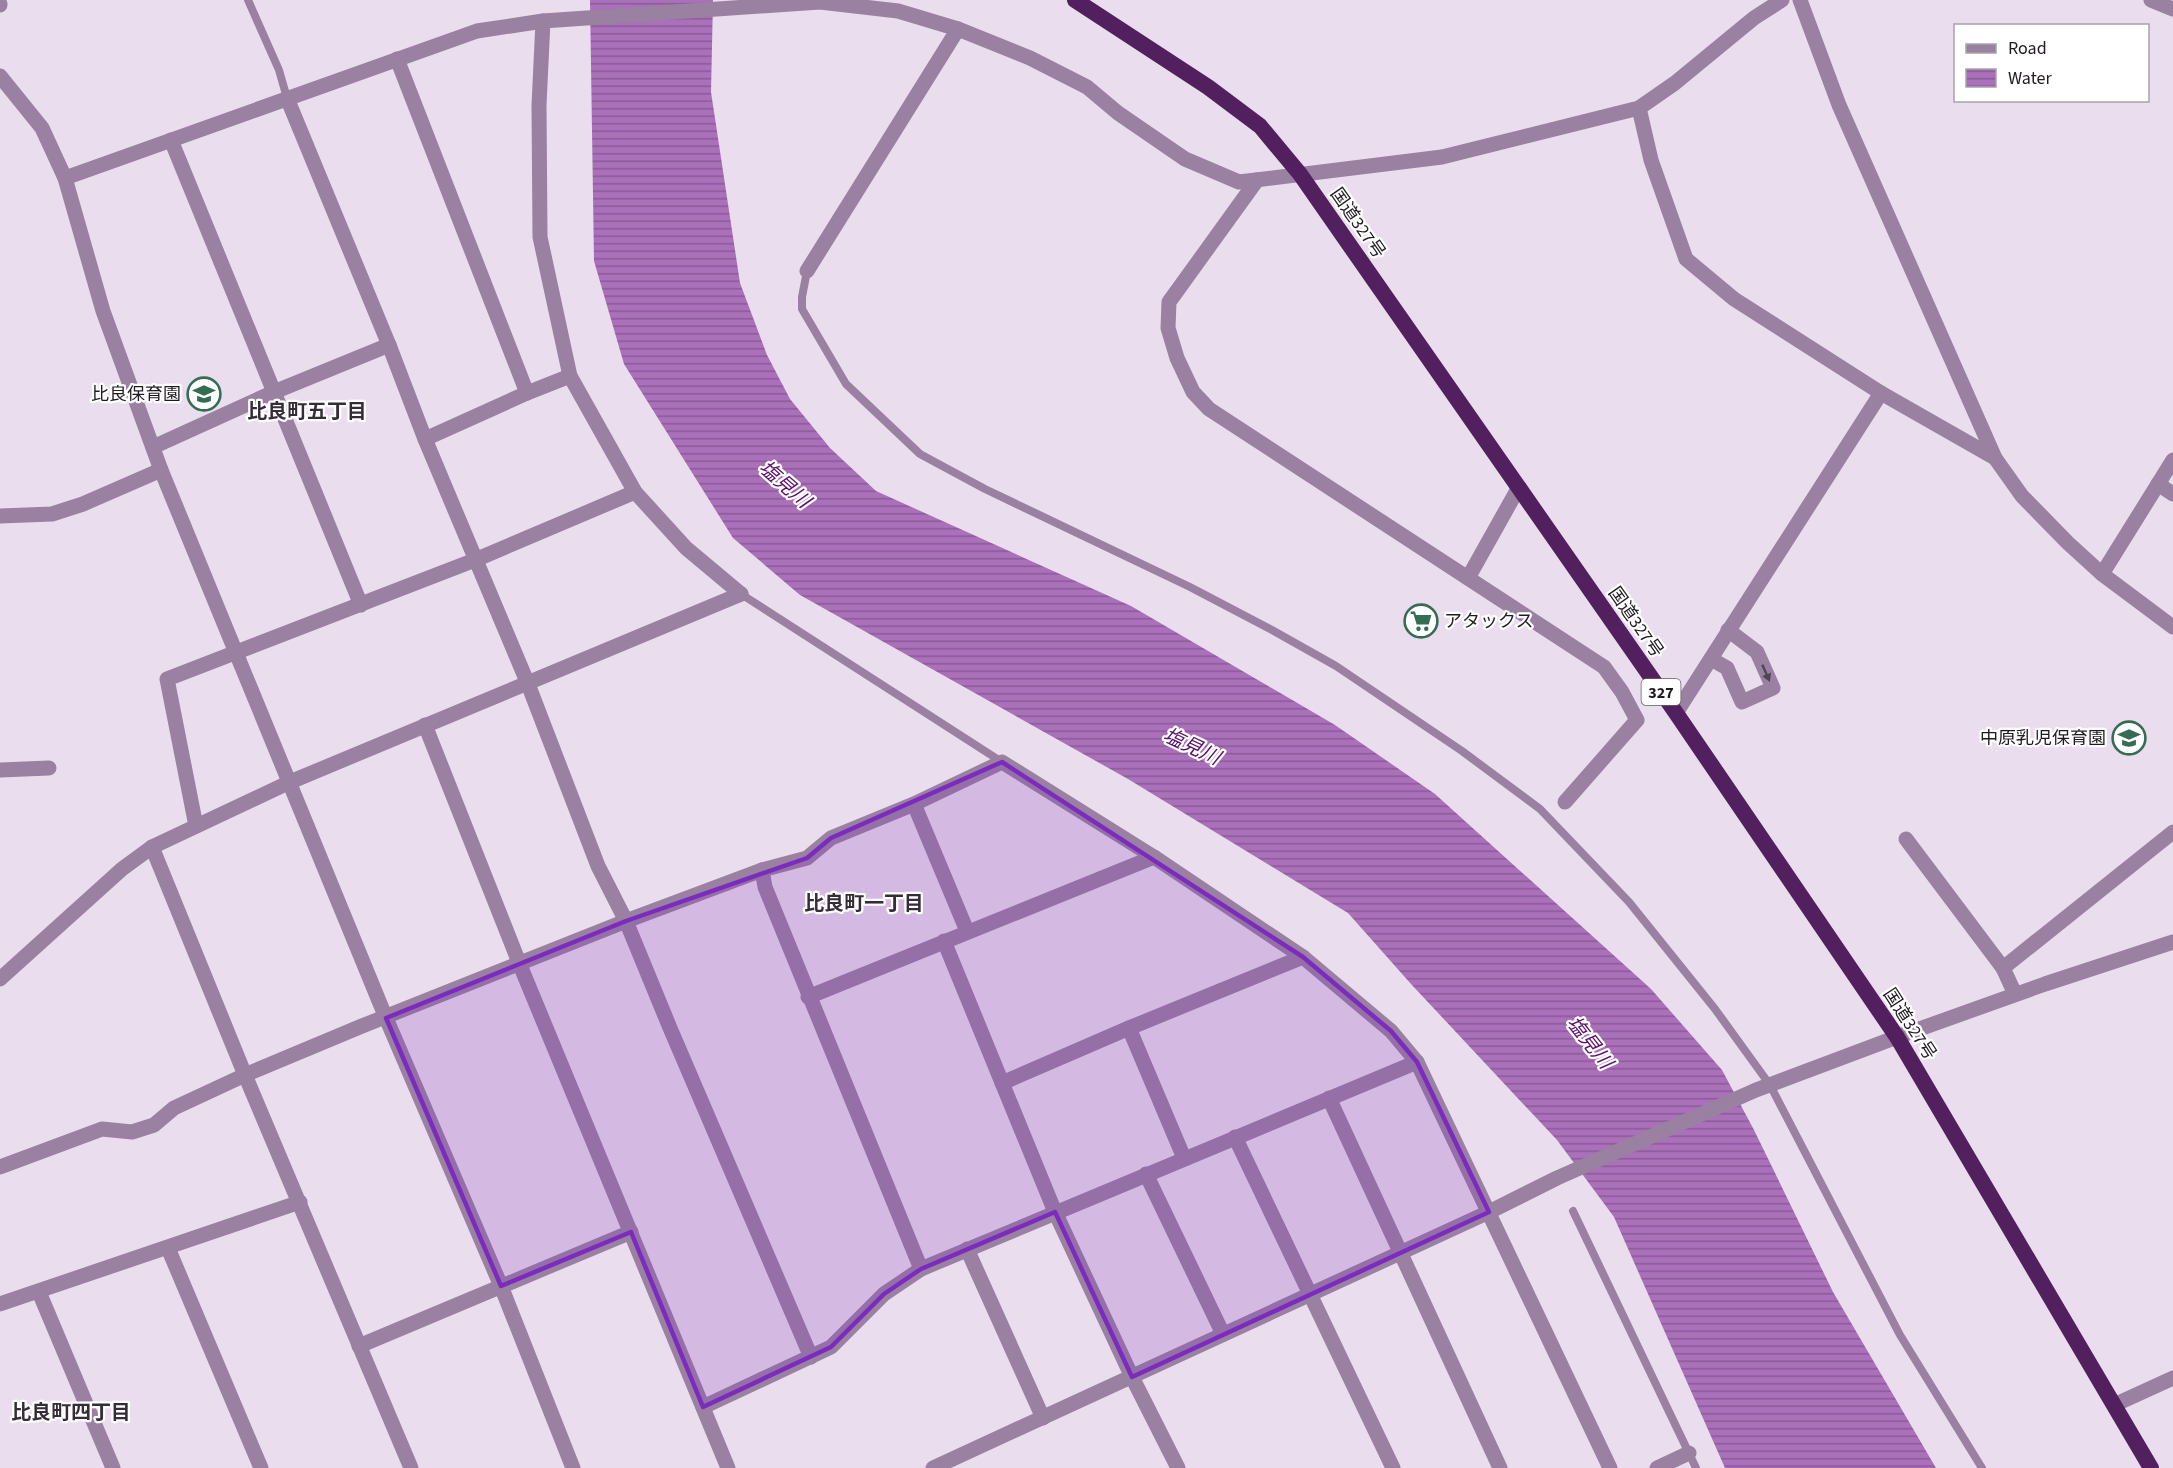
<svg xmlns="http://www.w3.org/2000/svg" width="2173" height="1468" font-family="'Source Sans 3','Noto Sans JP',sans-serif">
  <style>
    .water { fill: url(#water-rules) }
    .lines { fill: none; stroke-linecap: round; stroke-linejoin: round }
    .service { stroke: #9a81a1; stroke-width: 8 }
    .minor { stroke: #9a81a1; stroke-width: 15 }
    .tertiary { stroke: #9a81a1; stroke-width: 15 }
    .trunk { stroke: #52205e; stroke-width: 16 }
    .oneway { fill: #514454 }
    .marked { fill: #7b2cbf; fill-opacity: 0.2; stroke: #7b2cbf; stroke-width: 4.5; stroke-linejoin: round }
    .labels { text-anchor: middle; stroke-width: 4.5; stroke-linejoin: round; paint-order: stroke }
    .shield { fill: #fff; stroke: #635f64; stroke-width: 1.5 }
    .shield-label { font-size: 16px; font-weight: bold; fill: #201b21 }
    .street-label { font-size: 18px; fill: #201b21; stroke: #fff }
    .poi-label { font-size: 18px; fill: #201b21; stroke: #fff; text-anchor: end }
    .neighbourhood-label { font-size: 20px; font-weight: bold; fill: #362c39; stroke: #fff }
    .water-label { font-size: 20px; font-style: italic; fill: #5b106c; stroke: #fff }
  </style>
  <defs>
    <pattern id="water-rules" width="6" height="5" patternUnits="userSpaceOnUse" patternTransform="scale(1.5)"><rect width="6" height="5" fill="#aa70b9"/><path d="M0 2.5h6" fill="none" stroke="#8a5b96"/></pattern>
  </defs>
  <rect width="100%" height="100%" fill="#eadded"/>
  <!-- water -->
  <path class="water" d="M590,0h123l-2,92 29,191 27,72 23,44 40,49 46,43 255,115 204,119 100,69 216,195 71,81 32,60 79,162 103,176h-211l-111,-251 -57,-77 -146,-156 -63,-71 -220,-134 -328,-184 -67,-57 -109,-174 -30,-103z"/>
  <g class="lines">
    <!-- service -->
    <g class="service">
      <path d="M248,0l31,70 8,28"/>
      <path d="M807,271l-5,26v12l44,75 74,70 65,35 205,98 82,43 64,36 126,85 78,58 89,93 86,107 55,76 130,250 82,133"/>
      <path d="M741,594l261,168"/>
      <path d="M1573,1211l123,257"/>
    </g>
    <!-- minor -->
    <g class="minor">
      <path d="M1800,0l39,105 156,353 27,38 46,47 34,31 71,53"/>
      <path d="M2151,0l22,9"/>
      <path d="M0,4v1"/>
      <path d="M397,59l130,334"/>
      <path d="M287,98l102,247 36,94 103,245 70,182 28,55 44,107 141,329"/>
      <path d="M1639,108l12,52 35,99 48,40 147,94 114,65"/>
      <path d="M171,140l190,465"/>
      <path d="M1257,180l-88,122 -1,26 9,30 16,34 16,17 395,258 18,25 15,28 -72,82"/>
      <path d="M807,271l151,-242"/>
      <path d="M425,439l102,-46 43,-17"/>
      <path d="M153,447l121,-55 115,-47"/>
      <path d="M2158,484l15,10"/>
      <path d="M0,516l52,-2 31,-10 78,-34"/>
      <path d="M2102,574l71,-114"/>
      <path d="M1468,578l51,-91"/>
      <path d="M741,594l-55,-46 -51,-56 -65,-116 -30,-139 -1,-132 4,-84 277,-19 78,9 60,18 72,29 57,29 31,26 67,46 54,23 203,-25 197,-49 36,-25 79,-65 28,-18"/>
      <path d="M1711,659l16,9 15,34 31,-14 -16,-36 -29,-22"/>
      <path d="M1676,713l205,-320"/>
      <path d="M425,725l95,240 208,503"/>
      <path d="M0,770l49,-2"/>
      <path d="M914,804l53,127"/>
      <path d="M196,826l-29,-147 308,-119 160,-68"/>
      <path d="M1906,839l97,129"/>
      <path d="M152,847l93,228 166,393"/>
      <path d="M762,870l3,17 156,382"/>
      <path d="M944,941l111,271 77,165"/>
      <path d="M2015,994l-12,-26 170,-136"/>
      <path d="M808,997l346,-140"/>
      <path d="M1129,1028l55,130"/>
      <path d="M1002,1083l127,-55 174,-71"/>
      <path d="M1329,1098l171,370"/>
      <path d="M1235,1137l158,331"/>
      <path d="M0,1167l102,-38 30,3 22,-7 20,-17 71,-33 117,-49 264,-105 136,-51 45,-12 24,-20 83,-34 88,-42 152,95 149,100 88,74 26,31 193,406"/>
      <path d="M1146,1174l77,160"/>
      <path d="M168,1248l93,220"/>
      <path d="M967,1249l76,169"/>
      <path d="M39,1292l74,176"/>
      <path d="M0,1304l300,-102"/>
      <path d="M359,1346l272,-114"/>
      <path d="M2114,1405l59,-27"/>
      <path d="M703,1407l128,-60 53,-53 37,-25 496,-207"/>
      <path d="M1657,1468l32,-15"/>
    </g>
    <!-- tertiary -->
    <g class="tertiary">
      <path d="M0,76l42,52 23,50 38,133 58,159 225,548 115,268 72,182"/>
      <path d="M65,178l412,-147 66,-10"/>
      <path d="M0,979l122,-110 30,-22 138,-65 451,-188"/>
      <path d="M1132,1377l46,91"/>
      <path d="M933,1468l556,-256 68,-34 199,-88 141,-53 148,-53 128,-42"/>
    </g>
    <!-- trunk -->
    <path class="trunk" d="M1075,0l133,87 52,39 40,48 376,539 221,324 254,431"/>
  </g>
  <!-- one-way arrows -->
  <defs><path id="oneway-solid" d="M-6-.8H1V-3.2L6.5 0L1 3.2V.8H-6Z" transform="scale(1.5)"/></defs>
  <use class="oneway" href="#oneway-solid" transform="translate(1766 673) rotate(66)"/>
  <!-- marked area -->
  <path class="marked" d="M1002,762l301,195 88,74 26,31 72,150 -357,165 -77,-165 -134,57 -37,25 -53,53 -128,60 -72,-175 -130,54 -115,-268 240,-97 181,-63 24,-20z"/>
  <!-- icons -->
  <defs>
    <symbol id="school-ring" viewBox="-11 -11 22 22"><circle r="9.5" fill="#fff" stroke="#356c52" stroke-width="1.5"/><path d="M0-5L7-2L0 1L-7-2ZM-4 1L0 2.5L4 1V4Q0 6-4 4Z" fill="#356c52"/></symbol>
    <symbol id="supermarket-ring" viewBox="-11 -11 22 22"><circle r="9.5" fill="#fff" stroke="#356c52" stroke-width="1.5"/><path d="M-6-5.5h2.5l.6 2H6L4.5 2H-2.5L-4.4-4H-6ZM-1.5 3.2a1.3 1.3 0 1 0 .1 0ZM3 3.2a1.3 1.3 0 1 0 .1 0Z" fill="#356c52"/></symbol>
  </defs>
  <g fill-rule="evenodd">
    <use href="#school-ring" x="185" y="375" width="38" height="38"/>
    <use href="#supermarket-ring" x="1402" y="602" width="38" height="38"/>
    <use href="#school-ring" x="2110" y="719" width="38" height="38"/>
  </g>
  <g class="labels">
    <!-- shield labels -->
    <rect class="shield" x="1641.5" y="679" width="39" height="26" rx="4.5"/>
    <g class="shield-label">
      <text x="1661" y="698">327</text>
    </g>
    <!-- street labels -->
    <g class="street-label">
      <text transform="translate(1358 223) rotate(55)" y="6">国道327号</text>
      <text transform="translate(1636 622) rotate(55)" y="6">国道327号</text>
      <text transform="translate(1910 1024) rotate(57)" y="6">国道327号</text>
    </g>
    <!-- poi labels -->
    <g class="poi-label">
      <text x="181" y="400">比良保育園</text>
      <text x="1444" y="627" text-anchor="start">アタックス</text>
      <text x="2106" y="744">中原乳児保育園</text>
    </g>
    <!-- neighbourhood labels -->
    <g class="neighbourhood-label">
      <text x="307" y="418">比良町五丁目</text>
      <text x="864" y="910">比良町一丁目</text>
      <text x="71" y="1419">比良町四丁目</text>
    </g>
    <!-- water labels -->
    <g class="water-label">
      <text transform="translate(785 484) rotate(41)" y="7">塩見川</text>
      <text transform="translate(1192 746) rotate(25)" y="7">塩見川</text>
      <text transform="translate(1590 1042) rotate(52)" y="7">塩見川</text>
    </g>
  </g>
  <!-- legend -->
  <rect x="1954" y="24" width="195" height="78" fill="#ffffff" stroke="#a6a4a6" stroke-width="1.5"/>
  <rect x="1966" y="44" width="30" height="9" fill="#9a81a1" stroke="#a6a4a6" stroke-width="1.5"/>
  <text x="2008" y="54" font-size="18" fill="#201b21">Road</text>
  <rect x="1966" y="69" width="30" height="18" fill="url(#water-rules)" stroke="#a6a4a6" stroke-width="1.5"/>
  <text x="2008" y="84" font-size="18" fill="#201b21">Water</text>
</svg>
